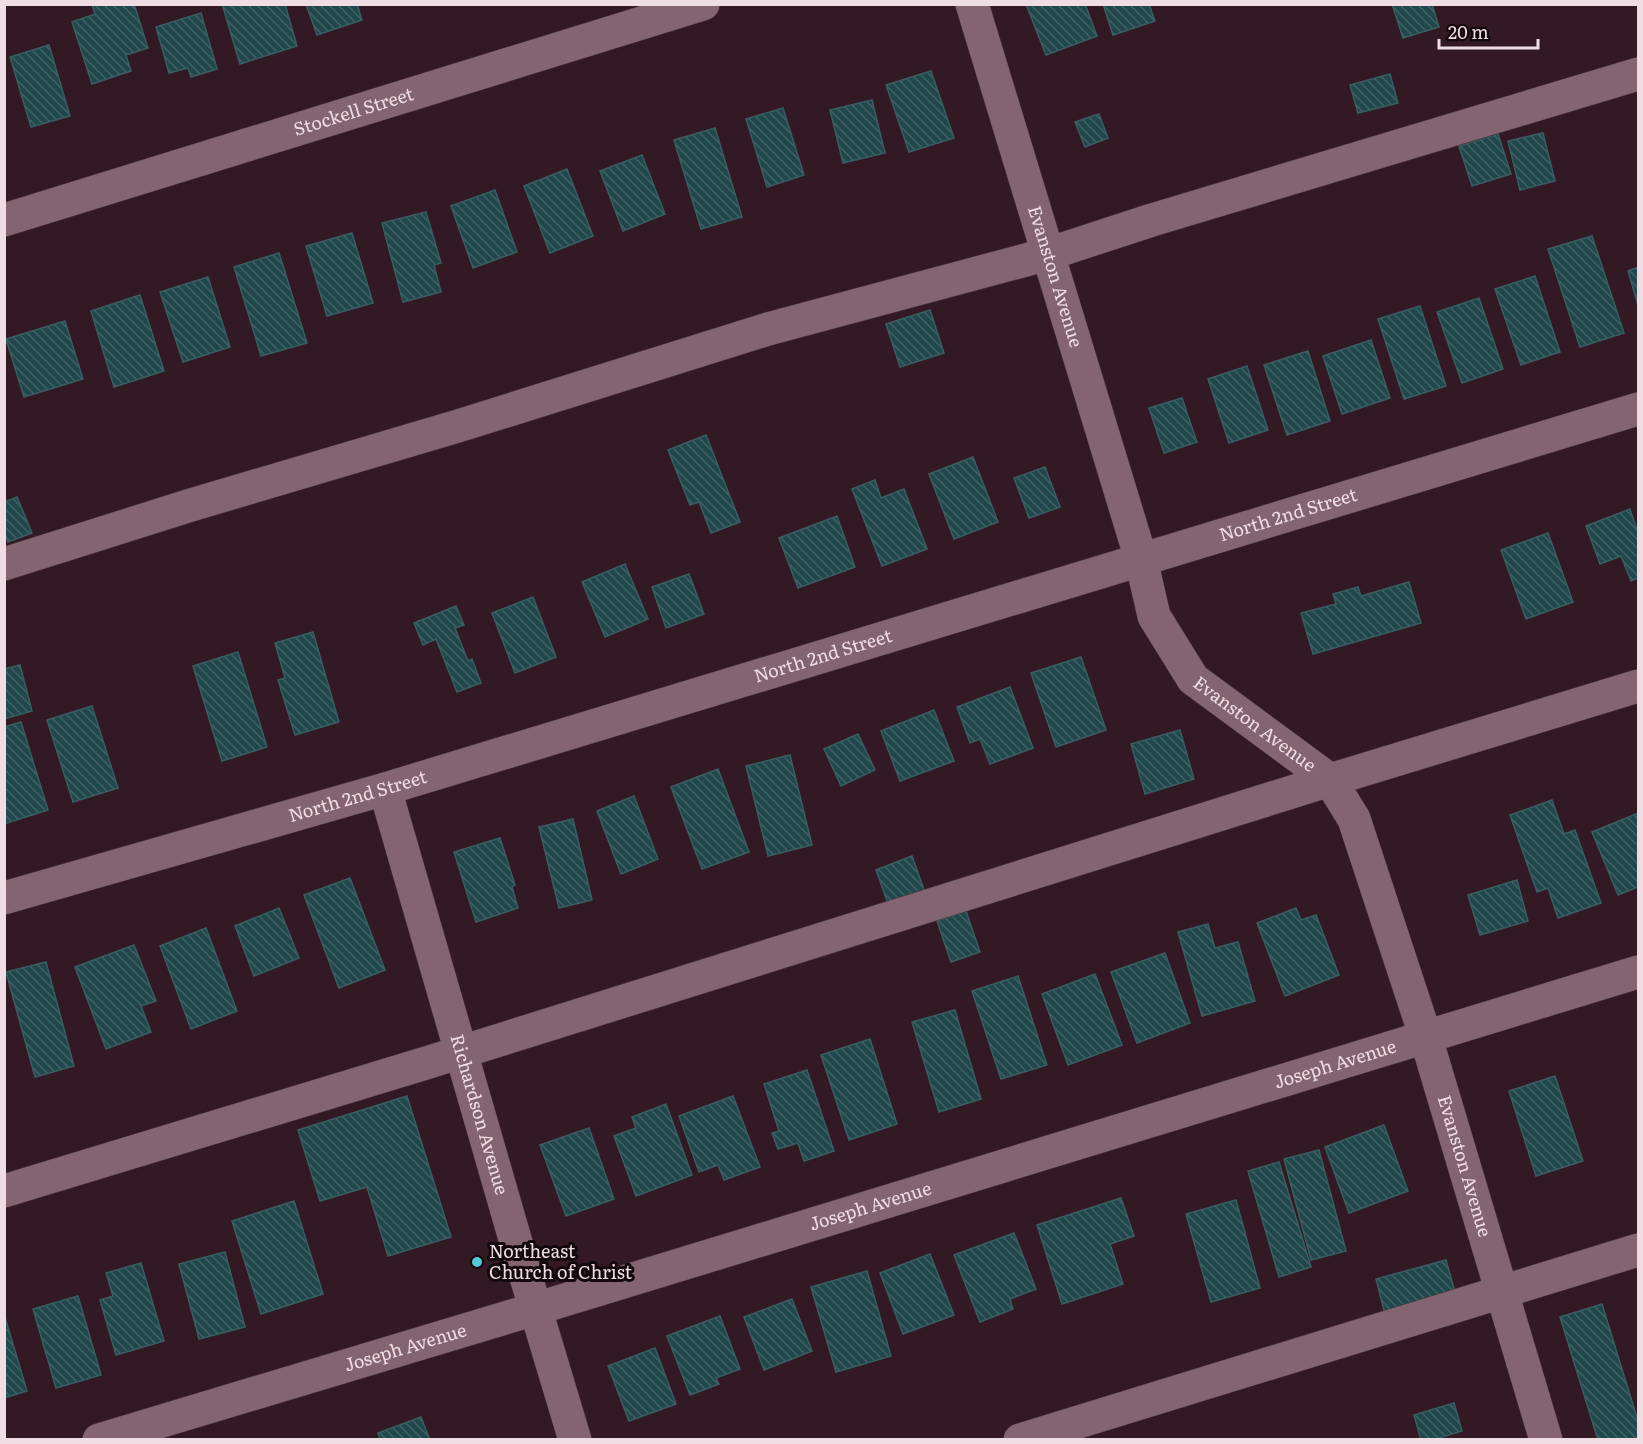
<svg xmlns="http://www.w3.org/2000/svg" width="1643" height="1444" font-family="Literata,serif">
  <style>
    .building { fill: url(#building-back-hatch); stroke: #385e62; stroke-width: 1.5 }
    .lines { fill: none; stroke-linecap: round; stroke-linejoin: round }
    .minor-casing { stroke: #48343c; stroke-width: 34 }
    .minor { stroke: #846470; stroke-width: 33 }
    .poi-dot { fill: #52cbd8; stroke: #13080c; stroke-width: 2 }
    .labels { text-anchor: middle; stroke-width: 6; stroke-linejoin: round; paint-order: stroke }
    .street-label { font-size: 18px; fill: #f0dde4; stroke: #13080c }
    .poi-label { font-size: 18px; fill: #f0dde4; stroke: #13080c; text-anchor: start }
  </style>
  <defs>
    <pattern id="building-back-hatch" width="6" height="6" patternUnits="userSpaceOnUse" patternTransform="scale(1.5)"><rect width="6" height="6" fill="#20474b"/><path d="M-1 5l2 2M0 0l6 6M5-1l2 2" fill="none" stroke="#416165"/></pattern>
  </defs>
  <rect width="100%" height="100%" fill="#331924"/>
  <!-- building -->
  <g class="building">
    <path d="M92,4h42l14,44 -22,7 5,16 -39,13 -20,-62 23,-8z"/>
    <path d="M222,4h63l12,42 -57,18z"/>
    <path d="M306,4h51l5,16 -45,15z"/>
    <path d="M1026,4h59l12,32 -51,19z"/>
    <path d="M1103,4h46l6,17 -42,14z"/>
    <path d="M1392,4h40l7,23 -36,11z"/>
    <path d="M201,13l16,56 -26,8 -3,-9 -19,5 -13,-46z"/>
    <path d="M49,45l21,71 -39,11 -21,-70z"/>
    <path d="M931,71l23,67 -45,14 -23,-67z"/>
    <path d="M1390,74l8,29 -40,10 -8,-28z"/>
    <path d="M872,100l13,53 -42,10 -13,-53z"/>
    <path d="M783,108l21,67 -37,12 -21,-68z"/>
    <path d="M1099,114l9,24 -23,9 -10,-25z"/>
    <path d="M715,128l27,89 -41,12 -27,-89z"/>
    <path d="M1543,133l12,48 -35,9 -12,-49z"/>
    <path d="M1498,134l13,40 -39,12 -13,-40z"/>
    <path d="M642,155l23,59 -42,17 -23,-60z"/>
    <path d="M567,169l26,67 -43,17 -26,-67z"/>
    <path d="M495,190l22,62 -44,16 -22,-62z"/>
    <path d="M426,212l15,51 -7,2 7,27 -38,10 -21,-79z"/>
    <path d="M352,233l21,70 -46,13 -21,-70z"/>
    <path d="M1592,236l32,97 -44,14 -32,-98z"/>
    <path d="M279,253l28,90 -46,13 -27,-89z"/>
    <path d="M1638,267v38l-10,-34z"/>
    <path d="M1535,276l25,76 -39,13 -26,-76z"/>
    <path d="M208,277l22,70 -47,15 -23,-70z"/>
    <path d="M140,295l24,76 -50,16 -23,-76z"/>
    <path d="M1479,298l24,71 -41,14 -25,-71z"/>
    <path d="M1420,306l26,80 -42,13 -26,-80z"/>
    <path d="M930,310l14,43 -44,14 -14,-43z"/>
    <path d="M65,321l18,58 -59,18 -18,-58z"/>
    <path d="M1371,340l19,58 -48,16 -19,-58z"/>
    <path d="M1308,351l22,70 -43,14 -23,-70z"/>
    <path d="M1247,366l21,64 -39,13 -21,-64z"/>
    <path d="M1182,398l15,44 -33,11 -15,-45z"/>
    <path d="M706,435l34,87 -29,11 -12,-31 -9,3 -22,-55z"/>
    <path d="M973,457l25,65 -44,17 -25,-65z"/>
    <path d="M1045,467l15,40 -31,11 -15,-40z"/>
    <path d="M875,480l6,18 23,-9 23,60 -45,17 -30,-77z"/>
    <path d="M17,497l15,36 -24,9 -4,-10v-30z"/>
    <path d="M1630,509l8,24v45l-7,3 -10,-25 -21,8 -14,-38z"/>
    <path d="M837,516l18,51 -57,21 -19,-50z"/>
    <path d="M1548,533l25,69 -47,17 -25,-69z"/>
    <path d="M625,564l23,55 -43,18 -23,-55z"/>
    <path d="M689,574l15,40 -38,14 -14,-41z"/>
    <path d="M1409,582l12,41 -108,31 -12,-41 35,-9 -3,-10 25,-7 3,9z"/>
    <path d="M533,597l23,60 -41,16 -23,-60z"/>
    <path d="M456,606l8,19 -9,3 13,33 4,-2 9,24 -24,9 -21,-53 -13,6 -9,-22z"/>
    <path d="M313,632l26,90 -44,13 -17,-55 7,-2 -10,-35z"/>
    <path d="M238,652l29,95 -45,14 -29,-95z"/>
    <path d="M1081,657l25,73 -50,17 -25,-74z"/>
    <path d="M20,665l12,46 -28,8v-50z"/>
    <path d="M1010,687l23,61 -43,16 -10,-25 -10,4 -13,-36z"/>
    <path d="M92,706l26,82 -45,14 -26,-82z"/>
    <path d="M934,710l20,51 -54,20 -19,-50z"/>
    <path d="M21,722l27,88 -44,14v-97z"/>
    <path d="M1180,730l14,49 -49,15 -14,-50z"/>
    <path d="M858,734l17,36 -34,16 -17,-37z"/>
    <path d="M790,755l22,90 -44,11 -22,-90z"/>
    <path d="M718,769l31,83 -47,17 -31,-82z"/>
    <path d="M634,796l24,63 -37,15 -24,-63z"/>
    <path d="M1552,800l12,34 11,-4 26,73 -43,15 -10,-30 -11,4 -27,-77z"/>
    <path d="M1638,813v74l-20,8 -26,-63z"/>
    <path d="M573,819l19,81 -33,8 -20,-81z"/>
    <path d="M500,838l15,47 -3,2 6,21 -42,14 -22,-70z"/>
    <path d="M912,856l15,42 -36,14 -15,-42z"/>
    <path d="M350,878l35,92 -46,18 -35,-93z"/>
    <path d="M1517,880l11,41 -48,14 -12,-40z"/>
    <path d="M279,908l20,50 -45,18 -19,-50z"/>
    <path d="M1296,908l5,12 15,-5 23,60 -54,21 -28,-73z"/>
    <path d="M966,911l14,41 -29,10 -14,-41z"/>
    <path d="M1208,924l7,24 23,-6 17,59 -53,15 -24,-84z"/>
    <path d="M206,928l31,83 -46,18 -31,-83z"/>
    <path d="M134,945l22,56 -15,5 10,26 -45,17 -31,-82z"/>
    <path d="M1165,953l25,70 -53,20 -26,-71z"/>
    <path d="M46,962l28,104 -39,11 -29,-105z"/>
    <path d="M1095,974l27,71 -54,20 -26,-71z"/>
    <path d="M1018,976l29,89 -46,14 -29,-88z"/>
    <path d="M955,1010l26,89 -42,13 -27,-90z"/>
    <path d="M870,1039l27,85 -48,16 -28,-85z"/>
    <path d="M807,1070l27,81 -30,10 -6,-18 -20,6 -6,-16 7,-2 -15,-47z"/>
    <path d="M1555,1076l28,85 -47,15 -27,-85z"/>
    <path d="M407,1096l44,141 -63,19 -21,-69 -47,14 -22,-71z"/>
    <path d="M733,1096l27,71 -36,13 -6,-15 -19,7 -20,-56z"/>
    <path d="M666,1104l26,71 -56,21 -22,-60 22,-8 -4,-11z"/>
    <path d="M1384,1125l24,66 -59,22 -24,-66z"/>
    <path d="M589,1128l25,71 -48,17 -26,-71z"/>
    <path d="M1319,1150l27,101 -35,9 -27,-101z"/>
    <path d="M1279,1162l32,105 -32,10 -31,-106z"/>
    <path d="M1121,1198l13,38 -24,8 13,40 -61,20 -25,-79z"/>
    <path d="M1236,1200l24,88 -49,14 -25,-88z"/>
    <path d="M294,1201l29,93 -62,20 -29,-93z"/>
    <path d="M1014,1233l22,56 -26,10 3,10 -33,13 -26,-67z"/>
    <path d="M225,1252l20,75 -46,12 -20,-75z"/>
    <path d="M930,1254l24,61 -51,19 -23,-61z"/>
    <path d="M1446,1260l11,39 -71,19 -10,-39z"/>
    <path d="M141,1263l23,78 -48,14 -16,-55 13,-4 -7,-23z"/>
    <path d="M867,1271l24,85 -55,16 -25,-85z"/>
    <path d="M78,1296l23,79 -45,13 -23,-79z"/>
    <path d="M792,1299l20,52 -48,19 -20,-53z"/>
    <path d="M1602,1304l36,117v19h-40l-38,-123z"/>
    <path d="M4,1314l23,77 -23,7z"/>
    <path d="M720,1316l20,53 -24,9 3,6 -29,11 -23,-59z"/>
    <path d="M655,1348l21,56 -47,17 -21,-55z"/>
    <path d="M1454,1403l8,28 -30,9h-11l-7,-25z"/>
    <path d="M421,1417l9,23h-50l-2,-7z"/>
  </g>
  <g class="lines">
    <defs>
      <g id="minor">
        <path id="s1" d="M972,4l169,555 13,57 39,63 137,101 24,39 72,219 120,402"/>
        <path id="s2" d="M4,220l699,-216"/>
        <path d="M4,564l187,-59 267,-79 310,-97 280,-75 104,-34 486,-146"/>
        <path id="s3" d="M385,789l141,488 49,163"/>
        <path id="s4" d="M4,898l381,-109 1253,-380"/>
        <path d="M4,1191l422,-128 904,-283 308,-94"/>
        <path id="s5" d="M99,1440l436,-131 1103,-337"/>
        <path d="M1020,1440l618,-190"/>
      </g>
    </defs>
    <!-- minor casing -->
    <use href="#minor" class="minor-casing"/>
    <!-- minor -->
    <use href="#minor" class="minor"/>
  </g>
  <!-- markers -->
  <circle class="poi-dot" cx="477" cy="1262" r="6"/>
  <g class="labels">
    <!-- street labels -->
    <g class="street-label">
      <text dy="6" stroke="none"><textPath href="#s2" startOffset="366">Stockell Street</textPath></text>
      <text dy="6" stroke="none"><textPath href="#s1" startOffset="285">Evanston Avenue</textPath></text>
      <text dy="6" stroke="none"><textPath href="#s4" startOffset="1340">North 2nd Street</textPath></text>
      <text dy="6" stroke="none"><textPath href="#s4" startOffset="854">North 2nd Street</textPath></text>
      <text dy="6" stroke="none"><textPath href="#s1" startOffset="789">Evanston Avenue</textPath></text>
      <text dy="6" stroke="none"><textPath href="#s4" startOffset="368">North 2nd Street</textPath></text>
      <text dy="6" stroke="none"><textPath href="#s5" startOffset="1292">Joseph Avenue</textPath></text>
      <text dy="6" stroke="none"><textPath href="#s3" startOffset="339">Richardson Avenue</textPath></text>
      <text dy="6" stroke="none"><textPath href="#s1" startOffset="1293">Evanston Avenue</textPath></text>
      <text dy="6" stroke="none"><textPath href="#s5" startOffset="806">Joseph Avenue</textPath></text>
      <text dy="6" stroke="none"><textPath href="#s5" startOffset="320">Joseph Avenue</textPath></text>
    </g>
    <!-- poi labels -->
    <g class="poi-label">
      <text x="489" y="1258">Northeast<tspan x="489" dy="21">Church of Christ</tspan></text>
    </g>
  </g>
  <!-- border -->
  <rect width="1643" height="1444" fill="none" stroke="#f0dde4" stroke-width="12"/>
  <!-- scale -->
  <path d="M1439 39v9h99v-9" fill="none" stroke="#f0dde4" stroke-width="3"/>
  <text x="1448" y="39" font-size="18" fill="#f0dde4" stroke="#13080c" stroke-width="4.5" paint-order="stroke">20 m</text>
</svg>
